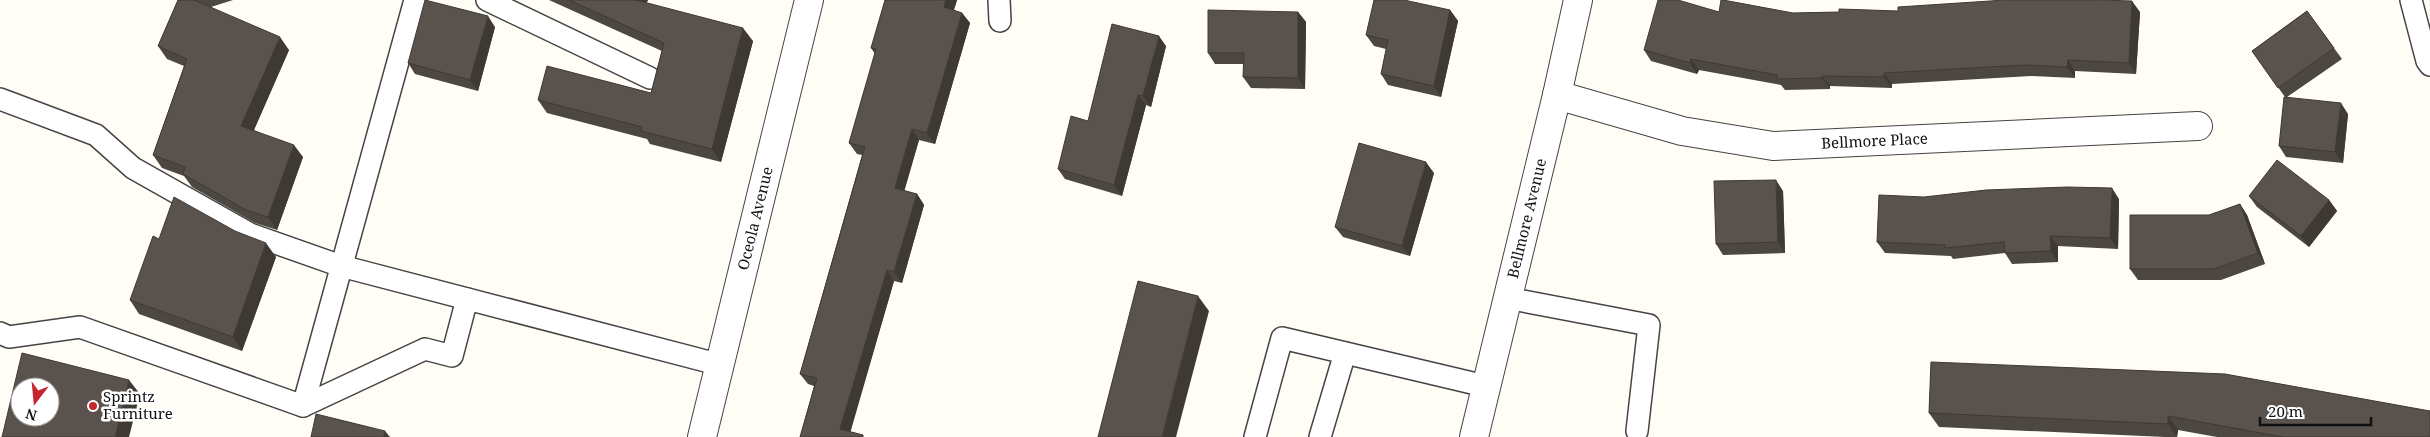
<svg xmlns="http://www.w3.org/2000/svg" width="2430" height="437" font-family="'Noto Serif',serif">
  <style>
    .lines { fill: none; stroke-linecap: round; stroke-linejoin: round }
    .service-casing { stroke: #444; stroke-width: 24 }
    .minor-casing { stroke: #444; stroke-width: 30 }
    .service { stroke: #fff; stroke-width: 21 }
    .minor { stroke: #fff; stroke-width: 28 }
    .wall { fill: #4d4742 }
    .shaded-wall { fill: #3f3936 }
    .building { fill: #5a524d; stroke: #3f3936; fill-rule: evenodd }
    .poi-dot { fill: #c4262e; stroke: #fff; stroke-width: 2 }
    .labels { text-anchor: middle; stroke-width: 5; stroke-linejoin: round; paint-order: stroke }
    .street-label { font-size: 15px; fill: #111; stroke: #fff }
    .poi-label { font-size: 15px; fill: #111; stroke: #fff; text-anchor: start }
  </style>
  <rect width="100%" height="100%" fill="#fffdf5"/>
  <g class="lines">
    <defs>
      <g id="service">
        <path d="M487,0l163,78"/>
        <path d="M999,0l1,21"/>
        <path d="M2411,0l16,61 3,4"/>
        <path d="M0,99l96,36 37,33 117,66 91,32 380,99"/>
        <path d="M1507,298l142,27 -12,106"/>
        <path d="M0,333l9,4 71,-10 223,79 122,-57 27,7 15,-57"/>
        <path d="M303,406l112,-406"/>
        <path d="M1255,437l27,-99 203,48"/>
        <path d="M1320,437l25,-84"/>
      </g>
      <g id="minor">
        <path id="s1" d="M1557,95l125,36 91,15 425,-20"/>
        <path id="s2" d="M702,437l107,-437"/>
        <path id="s3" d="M1474,437l83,-342 21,-95"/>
      </g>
    </defs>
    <!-- service casing -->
    <use href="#service" class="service-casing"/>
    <!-- minor casing -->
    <use href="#minor" class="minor-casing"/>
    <!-- service -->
    <use href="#service" class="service"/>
    <!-- minor -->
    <use href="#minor" class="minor"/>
  </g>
  <!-- wall -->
  <g class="wall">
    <path d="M178,0h55l-22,7 78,43 -35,80 49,27 -26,73 -22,-7 -63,-36 -8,-11 -22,-8 -9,-13 31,-89 -17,-7 -9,-13z"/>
    <path d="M549,0h99l-2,3 107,38 -32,121 -71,-18 -3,-5 -100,-26 -9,-13 113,-7 11,-42z"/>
    <path d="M885,0h72l-3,10 8,3 8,10 -35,121 -16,-4 -15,51 13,3 7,11 -22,78 -8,-2 -44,150 -50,6 14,-51 -6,-2 -8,-10 62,-219 -5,-1 -8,-11 26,-89 -4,-6z"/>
    <path d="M1450,10l8,11 -17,76 -53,-12 -7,-11 5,-25 -12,-3 -8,-11z"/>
    <path d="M1898,11l242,1 -4,62 -61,-3v7l-44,-2 -139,8v4l-62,-2v3l-45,1 -4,-5 -82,-15 -2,4 -46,-13 -7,-11 75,-38 74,1z"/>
    <path d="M2307,11l35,48 -55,38 61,17 -5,49 -57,-6 -7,-11 6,-49 -33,-46z"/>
    <path d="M1298,12l8,10 -1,67 -54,-1 -8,-11 1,-13h-29l-7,-11z"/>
    <path d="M495,27l-17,64 -63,-17 -7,-11z"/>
    <path d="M1166,46l-15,61 -5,-2 -24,91 -57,-17 -7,-10 30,-48z"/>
    <path d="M1434,173l-24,83 -67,-19 -8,-10z"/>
    <path d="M1783,191l2,62 -62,2 -7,-11z"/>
    <path d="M2249,196l80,4 8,11 -28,36 -52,-40z"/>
    <path d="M1924,197l195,2 -1,50 -60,-3v16l-46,2 -7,-11 -52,6 -2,-3 -66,-3 -8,-11z"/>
    <path d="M2240,204l7,11 18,49 -44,16h-83l-8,-11 79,-54z"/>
    <path d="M159,239l117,18 -34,94 -103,-37 -9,-14z"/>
    <path d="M1931,362l499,75h-213l-39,-7 -1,7h-12l-226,-10 -10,-14z"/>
  </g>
  <!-- shaded-wall -->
  <g class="shaded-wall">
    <path d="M633,0h15l-6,12z"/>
    <path d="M946,0h11l-6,18 -7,-11z"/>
    <path d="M2132,1l8,11 -4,62 -7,-11z"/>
    <path d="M1450,10l8,11 -17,76 -7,-11z"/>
    <path d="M1298,12l8,10 -1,67 -7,-11z"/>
    <path d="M962,13l8,10 -35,121 -8,-11z"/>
    <path d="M488,16l7,11 -17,64 -8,-11z"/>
    <path d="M743,28l10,13 -32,121 -9,-13z"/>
    <path d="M1159,36l7,10 -15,61 -8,-11z"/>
    <path d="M280,37l9,13 -39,89 -9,-13z"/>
    <path d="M1691,59l8,11 -2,4 -7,-11z"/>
    <path d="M2068,60l7,11v7l-8,-11z"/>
    <path d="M1884,73l8,11v4l-8,-11z"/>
    <path d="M1822,76l8,10v3l-8,-11z"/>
    <path d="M1138,95l8,10 -24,91 -8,-11z"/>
    <path d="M2341,103l7,11 -5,49 -8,-11z"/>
    <path d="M912,129l7,11 -17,59 -7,-11z"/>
    <path d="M294,145l9,12 -26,73 -9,-13z"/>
    <path d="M1426,162l8,11 -24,83 -8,-10z"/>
    <path d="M1776,180l7,11 2,62 -7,-11z"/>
    <path d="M2112,188l7,11 -1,50 -8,-11z"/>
    <path d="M917,194l7,11 -22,78 -8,-11z"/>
    <path d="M2329,200l8,11 -28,36 -8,-11z"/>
    <path d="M2240,204l7,11 18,49 -7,-11z"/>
    <path d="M2050,236l8,10v16l-7,-11z"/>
    <path d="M266,243l10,14 -34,94 -9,-14z"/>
    <path d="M887,270l7,11 -45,156 -9,-8z"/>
    <path d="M1198,296l11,15 -33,126h-14z"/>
    <path d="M129,380l11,14 -11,43h-14z"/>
    <path d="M2168,416l10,14 -1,7 -9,-13z"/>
    <path d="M385,431l5,6h-6z"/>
  </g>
  <!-- building -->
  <g class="building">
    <path d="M178,0h16l86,37 -39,89 53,19 -26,72 -22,-7 -63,-36 2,-7 -32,-12 34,-96 -29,-13z"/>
    <path d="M425,0l63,16 -18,64 -62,-17z"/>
    <path d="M569,0h67l107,28 -31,121 -71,-18 1,-4 -104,-27 9,-34 104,27 13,-50z"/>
    <path d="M885,0h61l-2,7 18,6 -35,120 -15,-4 -17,59 22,6 -23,78 -7,-2 -47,159 23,6v2h-63l17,-59 -17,-4 65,-227 -16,-4 27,-94 -5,-1z"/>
    <path d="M1374,0h30l46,10 -16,76 -53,-12 7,-34 -22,-5z"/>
    <path d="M1658,0h20l41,12 2,-12h2l70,13 46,-1v-3l59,2v-4l107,-7h93l34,1 -3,62 -61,-3 -1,7 -43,-2 -140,8v4l-62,-1v2l-45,1v-4l-86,-16 -1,4 -46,-13z"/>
    <path d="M1208,10l90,2v66l-55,-1 1,-24h-36z"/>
    <path d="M2307,11l27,37 -56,40 -26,-37z"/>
    <path d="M1112,24l47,12 -16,60 -5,-1 -24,90 -56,-16 13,-53 17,5z"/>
    <path d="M2284,97l57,6 -6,49 -56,-6z"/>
    <path d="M1359,143l67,19 -24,84 -67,-19z"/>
    <path d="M2277,160l52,40 -28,36 -52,-40z"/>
    <path d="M1776,180l2,62 -62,2 -2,-63z"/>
    <path d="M2067,187l45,1 -2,50 -60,-2 1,15 -46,2 -1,-11 -59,6v-3l-68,-3 2,-47 45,2 62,-7z"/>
    <path d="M174,197l61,34 31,12 -33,94 -103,-37 23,-64 6,3z"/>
    <path d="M2240,204l18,49 -44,16h-84v-54h79z"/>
    <path d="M1138,281l60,15 -36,141h-64z"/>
    <path d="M22,353l107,27 -14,57h-113zM20,387h30v30h-30z"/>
    <path d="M1931,362l294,12 205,37v26h-147l-115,-21v8l-239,-11z"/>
    <path d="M316,414l69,17 -1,6h-73z"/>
  </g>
  <!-- markers -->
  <circle class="poi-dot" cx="93" cy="406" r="5"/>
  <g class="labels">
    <!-- street labels -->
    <g class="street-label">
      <text dy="5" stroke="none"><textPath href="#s1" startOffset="324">Bellmore Place</textPath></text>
      <text dy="5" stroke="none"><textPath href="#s2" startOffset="225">Oceola Avenue</textPath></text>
      <text dy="5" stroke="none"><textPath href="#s3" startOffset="225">Bellmore Avenue</textPath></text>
    </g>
    <!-- poi labels -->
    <g class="poi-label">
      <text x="103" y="402">Sprintz<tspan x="103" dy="17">Furniture</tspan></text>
    </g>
  </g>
  <!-- north arrow -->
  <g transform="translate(35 402) rotate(196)"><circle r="24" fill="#ffffff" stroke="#a0a0a0"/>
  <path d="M0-4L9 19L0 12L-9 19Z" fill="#c4262e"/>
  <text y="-8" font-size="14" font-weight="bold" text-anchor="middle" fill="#111111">N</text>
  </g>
  <!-- scale -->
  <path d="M2260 417v8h111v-8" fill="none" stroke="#111111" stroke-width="2.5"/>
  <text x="2268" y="417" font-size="15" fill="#111111" stroke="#ffffff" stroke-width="4" paint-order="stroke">20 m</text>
</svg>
